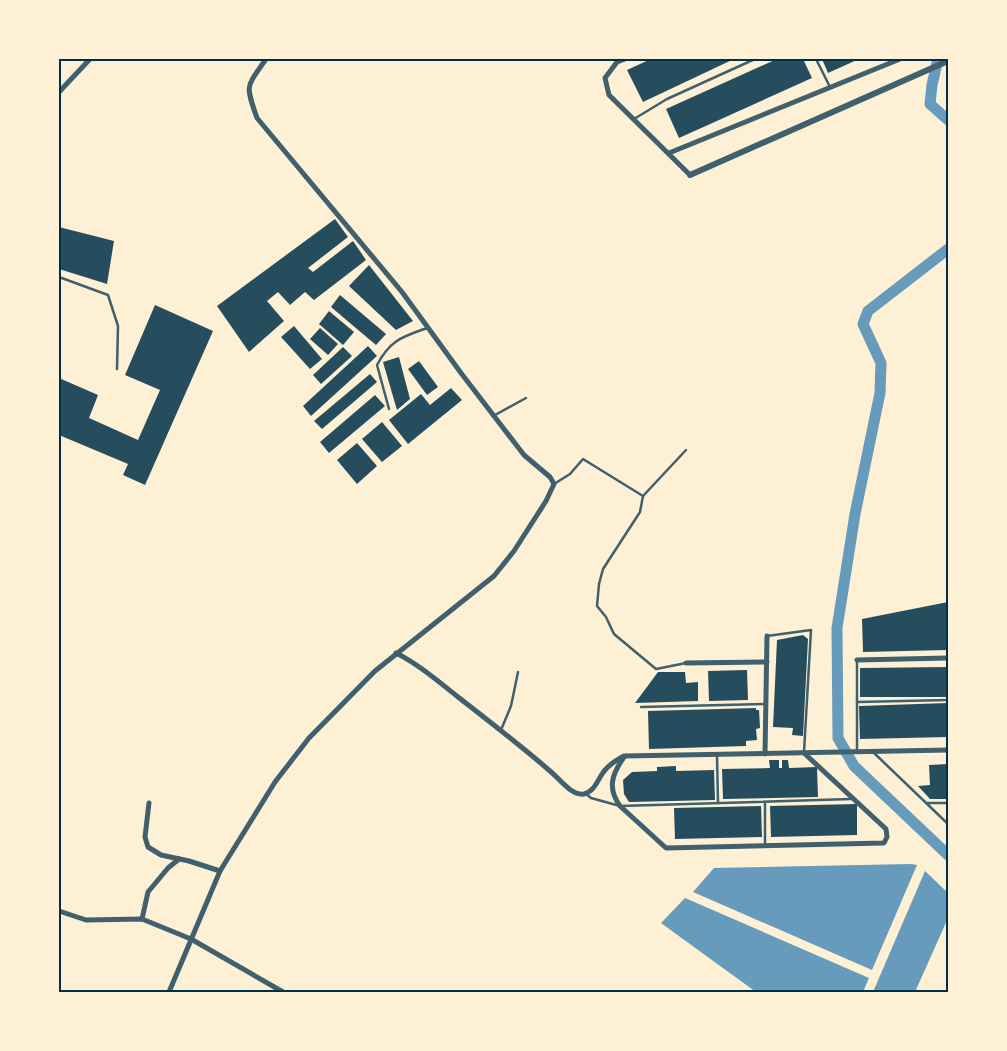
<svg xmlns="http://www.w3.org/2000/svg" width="1007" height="1051" font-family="Jost,sans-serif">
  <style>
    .water { fill: #669bbc }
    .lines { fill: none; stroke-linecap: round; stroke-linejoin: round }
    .canal { stroke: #669bbc; stroke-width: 11 }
    .building { fill: #264d5e }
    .service { stroke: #3f606c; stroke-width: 2.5 }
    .minor { stroke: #3f606c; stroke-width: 5 }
    .tertiary { stroke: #3f606c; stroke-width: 6 }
    .neatline { fill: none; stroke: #003049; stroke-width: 2 }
  </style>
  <rect width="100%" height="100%" fill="#fdf0d5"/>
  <!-- water -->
  <g class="water">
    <path d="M911,864l6,1 -45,105 -179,-78 21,-24z"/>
    <path d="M925,871l23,22v25l-33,74h-42z"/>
    <path d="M685,898l184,80 -6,14h-107l-95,-69z"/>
  </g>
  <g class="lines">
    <!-- canal -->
    <g class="canal">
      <path d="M938,59l-6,26 -2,19 18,16"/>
      <path d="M948,249l-80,62 -5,13 18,39 -1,30 -25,121 -18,114 1,110 16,28 94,89"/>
    </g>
  </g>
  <!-- building -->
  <g class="building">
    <path d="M651,59h83l-91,43 -16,-32z"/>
    <path d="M777,59h26l9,19 -133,60 -13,-29z"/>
    <path d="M822,59h37l-31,14z"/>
    <path d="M335,219l13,18 -40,31 5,4 40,-31 13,19 -52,40 -9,-8 -15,13 -12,-13 -11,9 17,20 -35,31 -32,-46z"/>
    <path d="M59,227l55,14 -7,43 -48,-15z"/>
    <path d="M369,265l44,56 -17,9 -47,-44z"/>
    <path d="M340,295l46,39 -10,11 -45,-38z"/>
    <path d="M155,305l58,26 -68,154 -22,-10 5,-11 -69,-29v-57l39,17 -9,23 49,22 22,-50 -35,-15z"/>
    <path d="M329,311l25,21 -11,13 -24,-21z"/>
    <path d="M294,326l28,33 -12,10 -29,-32z"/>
    <path d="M320,328l18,16 -10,11 -18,-16z"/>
    <path d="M368,346l9,10 -66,60 -8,-10z"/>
    <path d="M343,347l9,9 -31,28 -8,-9z"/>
    <path d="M399,357l11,42 -13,11 -14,-48z"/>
    <path d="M419,361l19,26 -11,8 -19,-26z"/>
    <path d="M370,374l7,8 -55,47 -8,-8z"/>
    <path d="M451,388l11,12 -54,44 -19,-24 32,-26 9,11z"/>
    <path d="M375,395l10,11 -56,47 -9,-11z"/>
    <path d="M382,422l20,24 -20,16 -20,-23z"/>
    <path d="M357,443l20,23 -20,18 -20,-24z"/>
    <path d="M948,602v48l-85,2 -1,-33z"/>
    <path d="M803,635l5,4 -5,97 -11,-1 1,-7 -20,-1 4,-87z"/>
    <path d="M948,667v30h-88v-29z"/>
    <path d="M747,670l1,30 -39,1 -1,-30z"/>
    <path d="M658,672h27l1,11 12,-1v19l-63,2z"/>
    <path d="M948,703v34l-88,2 -1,-33z"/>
    <path d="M756,708v2h3l1,18 -4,1 1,11 -11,1v5l-97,3 -1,-38z"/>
    <path d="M769,760h10v8h3v-8h6l1,8 28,-1 1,30 -95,2 -1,-30 48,-1z"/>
    <path d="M948,764v35h-18l-12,-13 12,-1 -1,-20z"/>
    <path d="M676,766v5l38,-1 1,30 -86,2 -5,-8 -1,-14 9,-8 25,-1v-4z"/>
    <path d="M857,804v31l-86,2 -1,-31z"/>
    <path d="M761,806l1,31 -87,2 -1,-31z"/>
  </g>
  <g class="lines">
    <!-- service -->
    <g class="service">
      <path d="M816,59l14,28"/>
      <path d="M634,119l33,-20 88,-40"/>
      <path d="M59,277l49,18 10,31 -1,43"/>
      <path d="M389,409l-12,-44c13,-25 25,-28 50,-37"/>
      <path d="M495,415l31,-17"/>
      <path d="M554,484l16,-10 13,-15 60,37 43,-46"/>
      <path d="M643,496l-3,16 -37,57 -4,15 -2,22 9,11 8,17 42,35 30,-6"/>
      <path d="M767,636l44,-6 -7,122"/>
      <path d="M857,661v89"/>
      <path d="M857,702l91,-2"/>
      <path d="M641,707l124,-3"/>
      <path d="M501,730l10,-24 7,-34"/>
      <path d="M873,752l75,72"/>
      <path d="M717,755l1,48"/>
      <path d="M585,793l6,5 29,8 231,-7"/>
      <path d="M765,802v43"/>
      <path d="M927,803h21"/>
    </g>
    <!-- minor -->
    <g class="minor">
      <path d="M625,59l-8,3 -12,16 4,17 81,80"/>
      <path d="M59,92l31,-33"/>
      <path d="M669,153l231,-94"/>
      <path d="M396,653c22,11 42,28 62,44 31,24 62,48 92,74 9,7 21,25 34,23 12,-3 14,-17 22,-25 5,-6 11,-9 18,-13l324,-6"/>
      <path d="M857,660l91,-2"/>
      <path d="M686,663l81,-1"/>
      <path d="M765,754l2,-118"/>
      <path d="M624,757c-12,17 -17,31 -4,49l46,42 218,-5 3,-6 -1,-8 -82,-76"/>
      <path d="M149,803l-4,34 3,10 13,8 28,6 31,10"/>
      <path d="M59,911l27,9 56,-1 49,20 92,53"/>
      <path d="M142,919l6,-27 20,-24 11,-9"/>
      <path d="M169,992l51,-121 55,-89 34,-44 66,-67 119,-95 20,-25 32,-50 8,-17 -4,-7 -26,-22 -63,-82 -59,-81 -145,-174c-12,-34 -11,-30 9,-59"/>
    </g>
    <!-- tertiary -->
    <path class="tertiary" d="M690,175l258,-114"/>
  </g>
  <!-- border -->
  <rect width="1007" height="1051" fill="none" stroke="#fdf0d5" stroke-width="120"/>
  <rect x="60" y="60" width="887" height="931" class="neatline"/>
</svg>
